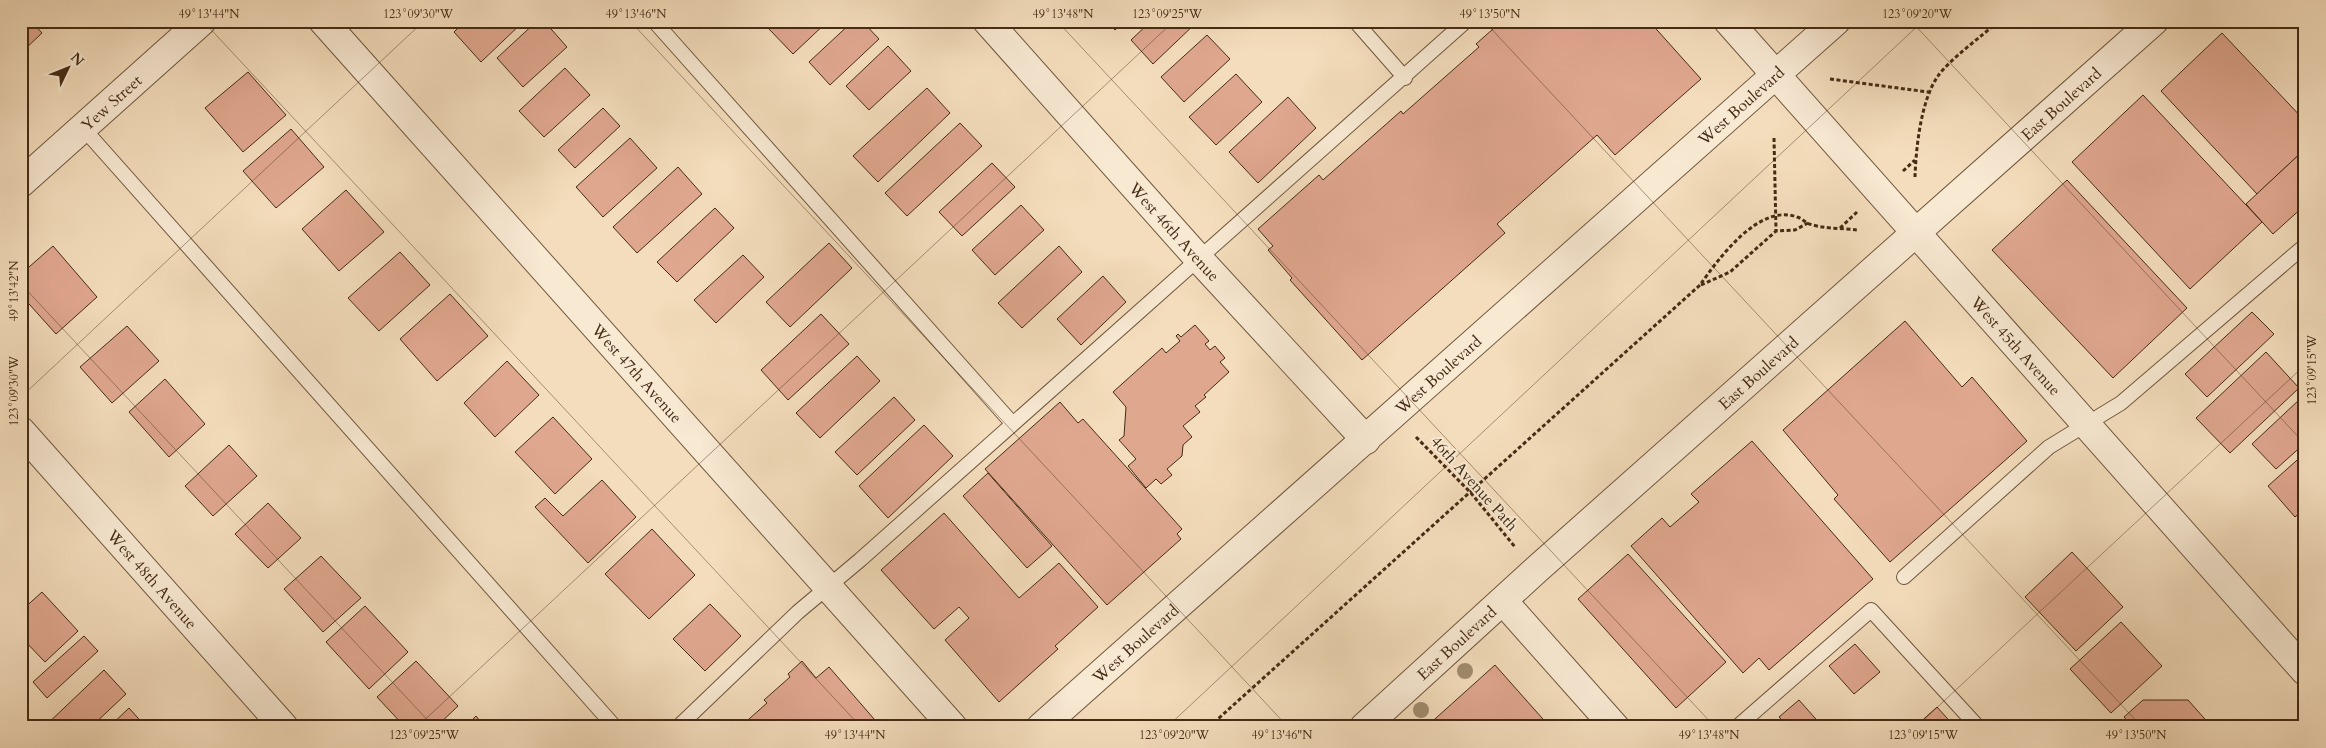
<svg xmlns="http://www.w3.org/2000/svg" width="2326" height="748" font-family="Cardo,serif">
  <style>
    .building { fill: #e0a78f; stroke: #452b14 }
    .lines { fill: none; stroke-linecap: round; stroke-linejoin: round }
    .service-casing { stroke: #71583e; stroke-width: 16 }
    .minor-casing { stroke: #71583e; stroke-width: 30 }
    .tertiary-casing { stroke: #71583e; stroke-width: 30 }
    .path { stroke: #452b14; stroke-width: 3; stroke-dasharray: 4 2.5; stroke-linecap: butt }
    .service { stroke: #f8e9d3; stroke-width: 14 }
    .minor { stroke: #f8e9d3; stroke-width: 28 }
    .tertiary { stroke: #f8e9d3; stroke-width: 28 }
    .tree { fill: #a18c6d }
    .ticks { fill: none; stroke: #452b14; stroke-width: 1; stroke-opacity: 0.45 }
    .labels { text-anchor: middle; stroke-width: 4; stroke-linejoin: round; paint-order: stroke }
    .street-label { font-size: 16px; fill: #452b14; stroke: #f8e9d3 }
    .neatline { fill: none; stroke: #452b14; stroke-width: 2 }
    .ticks-label { font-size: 12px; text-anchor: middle; fill: #452b14 }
  </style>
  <rect width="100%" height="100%" fill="#f4ddbc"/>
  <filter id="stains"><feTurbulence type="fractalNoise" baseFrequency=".004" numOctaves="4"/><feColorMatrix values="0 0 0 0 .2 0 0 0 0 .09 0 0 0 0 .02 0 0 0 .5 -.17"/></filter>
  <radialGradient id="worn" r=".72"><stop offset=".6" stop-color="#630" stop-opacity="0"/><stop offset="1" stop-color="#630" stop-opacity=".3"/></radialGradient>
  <!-- building -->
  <g class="building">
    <path d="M21,21h10l11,12 -20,19z"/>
    <path d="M465,21h59l-43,41 -27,-30z"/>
    <path d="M537,21h7l23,26 -44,40 -26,-29z"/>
    <path d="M776,21h52l-35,33 -25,-26z"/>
    <path d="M853,21h9l17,18 -49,46 -21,-23z"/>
    <path d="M1106,21h19l-10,9z"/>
    <path d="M1151,21h47l-45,43 -22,-24z"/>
    <path d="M1502,21h147l52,58 -86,76 -18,-20 -100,89 8,9 -143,127 -72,-80 2,-2 -24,-28 5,-4 -15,-17 61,-54 4,5 78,-69 2,3 76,-67 -3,-3z"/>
    <path d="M2222,33l83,88v28l-48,45 -96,-103z"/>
    <path d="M1207,35l23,24 -46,43 -23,-25z"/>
    <path d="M888,46l23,25 -42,39 -23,-24z"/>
    <path d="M565,68l25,27 -46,42 -25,-26z"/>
    <path d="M248,72l38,43 -43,37 -38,-44z"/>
    <path d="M1236,74l26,28 -46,43 -27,-28z"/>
    <path d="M927,88l23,25 -72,69 -25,-26z"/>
    <path d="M2143,95l119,127 -72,67 -118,-127z"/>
    <path d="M1288,97l28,31 -58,55 -29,-31z"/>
    <path d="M603,108l17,18 -45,42 -17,-18z"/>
    <path d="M960,123l22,23 -75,70 -22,-23z"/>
    <path d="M291,129l33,38 -48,41 -33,-37z"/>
    <path d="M630,138l27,30 -54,49 -27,-30z"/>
    <path d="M2305,149v56l-32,29 -27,-30z"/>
    <path d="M992,163l23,24 -53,49 -23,-24z"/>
    <path d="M678,167l24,27 -65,59 -24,-26z"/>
    <path d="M2067,180l120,128 -74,70 -121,-128z"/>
    <path d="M346,190l38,42 -45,39 -37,-42z"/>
    <path d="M1021,205l23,25 -49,45 -23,-25z"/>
    <path d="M715,208l19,20 -57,54 -20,-20z"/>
    <path d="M829,243l23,25 -62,59 -24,-25z"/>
    <path d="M53,246l44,51 -41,37 -35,-39v-21z"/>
    <path d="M1059,246l23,26 -60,56 -24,-25z"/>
    <path d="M400,252l30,33 -51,46 -31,-33z"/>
    <path d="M743,255l21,22 -48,46 -22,-23z"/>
    <path d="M1103,276l23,26 -45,43 -24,-26z"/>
    <path d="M450,294l38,42 -51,45 -37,-42z"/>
    <path d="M2252,312l22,22 -67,63 -22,-23z"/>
    <path d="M821,314l28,30 -61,56 -27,-30z"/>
    <path d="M1905,321l57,66 10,-10 55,64 -137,121 -56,-63 4,-4 -55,-65z"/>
    <path d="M1195,325l14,16 -4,3 5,6 5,-4 10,12 -5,4 9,10 -25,23 2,2 -11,9 5,6 -17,14 9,11 -9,8 -1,11 -15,13 5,6 -11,9 -5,-5 -10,9 -18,-22 8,-7 -17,-19 5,-4 2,-29 -13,-15 49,-44 4,5 14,-12 -4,-5 2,-2 3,3z"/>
    <path d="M127,326l32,35 -47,42 -32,-36z"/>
    <path d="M2266,352l33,36 -69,65 -34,-35z"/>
    <path d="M857,356l23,25 -60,57 -24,-25z"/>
    <path d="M507,361l32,34 -44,42 -31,-34z"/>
    <path d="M165,379l40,45 -36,33 -40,-45z"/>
    <path d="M894,397l21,23 -58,55 -22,-23z"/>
    <path d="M2300,399l5,5v39l-29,26 -24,-25z"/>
    <path d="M1060,402l18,21 5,-4 99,110 -5,5 4,5 -74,66 -122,-136z"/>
    <path d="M553,417l39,42 -37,35 -40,-42z"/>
    <path d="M924,425l29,31 -65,62 -29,-32z"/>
    <path d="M1752,441l121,138 -104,91 -10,-12 -16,15 -112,-127 31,-28 8,9 29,-25 -8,-8z"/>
    <path d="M229,445l28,31 -44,40 -28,-30z"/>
    <path d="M2305,453v55l-10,9 -27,-31z"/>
    <path d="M988,473l64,73 -25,22 -64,-72z"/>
    <path d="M602,480l34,37 -48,46 -53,-56 10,-9 18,18z"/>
    <path d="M268,503l33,35 -33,30 -33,-34z"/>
    <path d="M944,513l75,85 40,-35 39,44 -43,39 3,3 -59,53 -54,-62 24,-22 -10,-11 -25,22 -53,-59z"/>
    <path d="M2305,523v16l-8,-9z"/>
    <path d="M652,529l43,46 -46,44 -44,-45z"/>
    <path d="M2072,552l51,55 -47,44 -51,-54z"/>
    <path d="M1628,554l98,108 -50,46 -98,-109z"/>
    <path d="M321,556l40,42 -38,34 -39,-43z"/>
    <path d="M42,592l36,39 -33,31 -24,-25v-26z"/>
    <path d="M710,604l31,32 -36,35 -32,-32z"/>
    <path d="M365,606l43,46 -39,37 -43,-47z"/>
    <path d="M2121,622l41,44 -51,47 -41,-44z"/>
    <path d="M84,636l14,15 -51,47 -14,-16z"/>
    <path d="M1855,644l25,28 -26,22 -25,-28z"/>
    <path d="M416,661l42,45 -22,21h-31l-28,-30z"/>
    <path d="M802,661l14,17 13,-11 52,60h-141l27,-24 -3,-3 26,-23 -2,-3z"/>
    <path d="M1495,665l55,62h-124z"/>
    <path d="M104,670l22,24 -35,33h-47z"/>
    <path d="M1799,700l24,27h-47l7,-6 -4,-4z"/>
    <path d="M2143,700h45l24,27h-79l-9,-10z"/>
    <path d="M1937,707l18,20h-40z"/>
    <path d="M129,708l17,19h-37z"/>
    <path d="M476,716l9,11h-20z"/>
  </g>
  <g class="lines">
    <defs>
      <g id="service">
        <path d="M654,21l358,402"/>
        <path d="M1355,21l50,57"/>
        <path d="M83,128l532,599"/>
        <path d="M1904,577l145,-130 72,-44 180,-154"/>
        <path d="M678,727l120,-115 62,-52 606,-539"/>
        <path d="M1737,727l134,-117 107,117"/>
      </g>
      <g id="minor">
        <path id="s1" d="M323,21l630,706"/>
        <path id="s2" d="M987,21l211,237 168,182"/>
        <path id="s3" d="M1728,21l577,650"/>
        <path id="s4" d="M21,183l181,-162"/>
        <path id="s5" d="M21,431l263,296"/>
        <path d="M1503,601l112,126"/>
        <path id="s6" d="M1364,727l172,-157 618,-549"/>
      </g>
      <g id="tertiary">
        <path id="s7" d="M1041,727l795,-706"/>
      </g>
    </defs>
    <!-- service casing -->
    <use href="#service" class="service-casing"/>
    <!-- minor casing -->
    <use href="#minor" class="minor-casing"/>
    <!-- tertiary casing -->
    <use href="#tertiary" class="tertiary-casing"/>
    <!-- path -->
    <g class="path">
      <path d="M1830,79l98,13"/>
      <path d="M1774,138l2,93"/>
      <path d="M1903,171l12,-11"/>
      <path d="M1915,177c1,-30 6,-77 23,-101 11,-16 45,-41 61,-55"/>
      <path d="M1840,228l17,-16"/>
      <path d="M1701,285l29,-13 46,-41 19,-1 13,-7"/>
      <path d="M1416,437l55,56 44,54"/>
      <path d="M1209,727l491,-442c19,-27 59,-82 97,-68 4,1 7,4 10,6 14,6 35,5 50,7"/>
    </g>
    <!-- service -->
    <use href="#service" class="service"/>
    <!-- minor -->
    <use href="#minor" class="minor"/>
    <!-- tertiary -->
    <use href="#tertiary" class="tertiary"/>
  </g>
  <!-- trees -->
  <g class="tree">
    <circle cx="1465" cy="671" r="8"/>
    <circle cx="1421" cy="710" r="8"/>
  </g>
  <!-- ticks -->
  <path class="ticks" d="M203,21l658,706M630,21l658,706M1057,21l658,706M1484,21l658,706M1911,21l394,423M21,284l413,443M21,397l403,-376M417,727l757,-706M1167,727l756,-706M1916,727l389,-362"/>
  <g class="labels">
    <!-- street labels -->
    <g class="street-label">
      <text dy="6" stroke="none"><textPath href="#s4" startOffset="121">Yew Street</textPath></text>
      <text dy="6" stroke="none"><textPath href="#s6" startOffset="935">East Boulevard</textPath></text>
      <text dy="6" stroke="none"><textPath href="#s7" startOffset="936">West Boulevard</textPath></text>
      <text dy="6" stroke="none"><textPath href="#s2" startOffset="282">West 46th Avenue</textPath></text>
      <text dy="6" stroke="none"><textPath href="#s3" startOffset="434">West 45th Avenue</textPath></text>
      <text dy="6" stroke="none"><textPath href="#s6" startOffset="530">East Boulevard</textPath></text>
      <text dy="6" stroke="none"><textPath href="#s1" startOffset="472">West 47th Avenue</textPath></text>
      <text dy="6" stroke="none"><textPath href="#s7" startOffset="531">West Boulevard</textPath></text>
      <text transform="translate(1475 483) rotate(48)" y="6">46th Avenue Path</text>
      <text dy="6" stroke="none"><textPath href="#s5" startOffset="198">West 48th Avenue</textPath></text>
      <text dy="6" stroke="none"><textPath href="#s7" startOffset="126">West Boulevard</textPath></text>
      <text dy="6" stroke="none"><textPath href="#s6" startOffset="125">East Boulevard</textPath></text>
    </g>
  </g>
  <!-- margin -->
  <rect width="2326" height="748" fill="none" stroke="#f4ddbc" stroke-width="55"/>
  <!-- north arrow -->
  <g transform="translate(68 68) rotate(47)" stroke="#f8e9d3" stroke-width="4" paint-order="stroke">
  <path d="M0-4L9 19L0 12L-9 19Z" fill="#452b14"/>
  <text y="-8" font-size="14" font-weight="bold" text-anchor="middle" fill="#452b14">N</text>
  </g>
  <rect x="28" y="28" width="2270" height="692" class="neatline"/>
  <g class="ticks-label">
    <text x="209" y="18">49°13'44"N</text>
    <text x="418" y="18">123°09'30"W</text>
    <text x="636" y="18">49°13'46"N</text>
    <text x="1063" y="18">49°13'48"N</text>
    <text x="1167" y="18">123°09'25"W</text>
    <text x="1490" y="18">49°13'50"N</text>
    <text x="1917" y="18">123°09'20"W</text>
    <text transform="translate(14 291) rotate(-90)" y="4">49°13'42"N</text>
    <text transform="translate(2312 370) rotate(-90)" y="4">123°09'15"W</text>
    <text transform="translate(14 391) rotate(-90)" y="4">123°09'30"W</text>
    <text x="424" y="739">123°09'25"W</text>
    <text x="855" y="739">49°13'44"N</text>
    <text x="1174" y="739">123°09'20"W</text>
    <text x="1282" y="739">49°13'46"N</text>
    <text x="1709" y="739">49°13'48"N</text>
    <text x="1923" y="739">123°09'15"W</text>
    <text x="2136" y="739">49°13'50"N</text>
  </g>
  <rect width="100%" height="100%" filter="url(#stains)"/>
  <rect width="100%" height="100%" fill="url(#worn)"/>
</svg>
